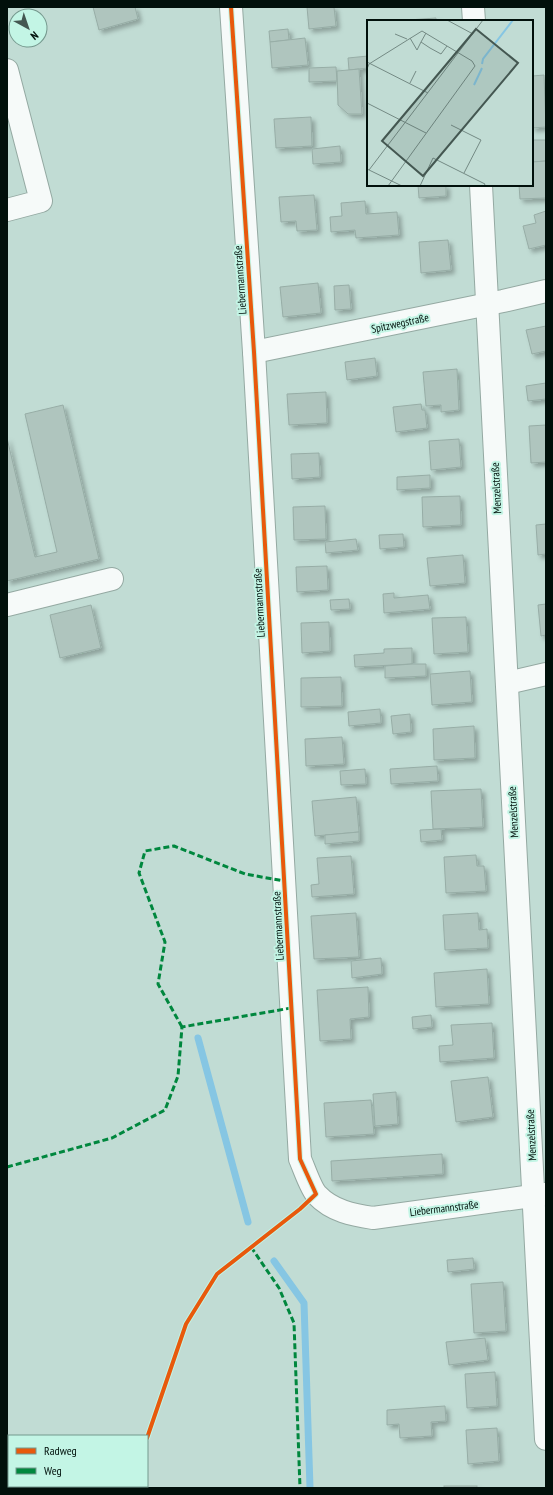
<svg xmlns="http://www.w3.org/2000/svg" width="553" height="1495" font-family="'PT Sans Narrow',sans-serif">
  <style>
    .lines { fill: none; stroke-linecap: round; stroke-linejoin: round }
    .stream { stroke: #86c6e3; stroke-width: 7 }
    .building { fill: #afc5be; stroke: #97ada6; filter: url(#shadow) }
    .minor-casing { stroke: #94a9a2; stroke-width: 24 }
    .minor { stroke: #f6faf9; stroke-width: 22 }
    .quiet { stroke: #00873e; stroke-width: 3; stroke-dasharray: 6 3; stroke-linecap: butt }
    .cycleway-casing { stroke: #c3f5e5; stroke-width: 6 }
    .cycleway { stroke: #e8590c; stroke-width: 4 }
    .labels { text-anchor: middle; stroke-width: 4; stroke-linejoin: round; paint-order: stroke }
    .street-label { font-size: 11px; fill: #01100b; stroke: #c3f5e5 }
    .inset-river { fill: none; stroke: #86c6e3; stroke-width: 2 }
    .inset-road { fill: none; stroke: #748a84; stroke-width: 1 }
    .view { fill: #445751; fill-opacity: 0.15; stroke: #445751; stroke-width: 2 }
    .inset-edge { fill: none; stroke: #01100b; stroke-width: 2 }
  </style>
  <defs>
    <filter id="shadow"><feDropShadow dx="3.5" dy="3.5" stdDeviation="2" flood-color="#0004"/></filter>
  </defs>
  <rect width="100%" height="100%" fill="#c1dcd4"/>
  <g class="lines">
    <!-- stream -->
    <g class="stream">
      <path d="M198,1038l50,184"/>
      <path d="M274,1261l30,42 6,185"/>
    </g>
  </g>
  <!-- building -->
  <g class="building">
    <path d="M93,7h42l3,12 -39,11z"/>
    <path d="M307,7h27l2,19 -27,3z"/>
    <path d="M436,18v3h-28v-1z"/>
    <path d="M288,29l1,11 -19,2 -1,-11z"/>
    <path d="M305,38l3,27 -36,3 -2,-26z"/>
    <path d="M368,56v12l-19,2 -1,-12z"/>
    <path d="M336,67l1,14 -28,1v-14z"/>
    <path d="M359,69l3,45h-14l-10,-9 -1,-34z"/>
    <path d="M544,75l2,52 -14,1v-52z"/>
    <path d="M311,117l1,29 -36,2 -2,-29z"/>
    <path d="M532,140h14v21l-14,1z"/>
    <path d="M340,146l1,16 -28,2 -1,-15z"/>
    <path d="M546,161v37l-26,1 -1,-14h13v-23z"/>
    <path d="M418,185h28v11l-27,2z"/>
    <path d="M314,195l3,35 -20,1 -1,-10 -15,1 -2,-25z"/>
    <path d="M365,201l1,13 31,-2 2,23 -43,3 -1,-8 -24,2 -1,-15 12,-1 -1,-13z"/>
    <path d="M546,211v34l-17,4 -6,-23 13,-3 -2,-8z"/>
    <path d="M448,240l3,30 -30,3 -2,-31z"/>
    <path d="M318,283l3,30 -38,4 -3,-30z"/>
    <path d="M349,285l2,24 -16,1 -1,-24z"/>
    <path d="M546,326v25l-14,3 -6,-24z"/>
    <path d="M375,358l2,18 -30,4 -2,-18z"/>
    <path d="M457,369l2,41 -18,2v-7l-15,1 -3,-34z"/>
    <path d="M546,383v16l-18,2 -2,-15z"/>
    <path d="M326,392l1,31 -38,2 -2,-31z"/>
    <path d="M421,404l1,6h3l2,18 -31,4 -3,-25z"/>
    <path d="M63,405l36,154 -92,22v-143l28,119 22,-5 -32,-138z"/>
    <path d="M546,425v37l-15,1 -2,-37z"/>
    <path d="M459,439l2,28 -30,3 -2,-29z"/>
    <path d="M319,453l1,24 -28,2 -1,-25z"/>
    <path d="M430,475v13l-33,2v-13z"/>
    <path d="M460,496l1,29 -38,2 -1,-30z"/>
    <path d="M325,506l1,33 -32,1 -1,-33z"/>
    <path d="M546,524v30l-8,1 -2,-30z"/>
    <path d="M403,534l1,13 -24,2 -1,-14z"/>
    <path d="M356,539l2,11 -32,3 -1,-11z"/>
    <path d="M463,555l2,28 -35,3 -3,-28z"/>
    <path d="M327,566l1,24 -31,2 -1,-25z"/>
    <path d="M394,593v5l34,-3 2,14 -46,4 -1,-19z"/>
    <path d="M349,599l1,10 -19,1 -1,-10z"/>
    <path d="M546,604v31l-5,1 -3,-31z"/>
    <path d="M91,605l10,43 -41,10 -10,-43z"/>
    <path d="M466,617l2,35 -34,2 -2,-36z"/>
    <path d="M329,622l1,29 -28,2 -1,-30z"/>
    <path d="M412,648v16l-57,3 -1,-12 30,-2v-4z"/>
    <path d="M412,664h14v12l-41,2v-12z"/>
    <path d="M470,671l2,31 -40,3 -2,-31z"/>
    <path d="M341,677l1,29 -41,1v-29z"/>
    <path d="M380,709l1,14 -32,3 -1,-14z"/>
    <path d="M410,714l1,18 -18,2 -2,-18z"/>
    <path d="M474,726l1,32 -41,2 -1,-31z"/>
    <path d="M342,737l2,27 -38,2 -1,-27z"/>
    <path d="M437,766l1,15 -47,3 -1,-15z"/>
    <path d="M365,769l1,15 -25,1 -1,-14z"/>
    <path d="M481,789l2,38 -50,2 -2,-38z"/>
    <path d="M356,797l3,35 -44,4 -3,-35z"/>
    <path d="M441,829l1,11 -21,2 -1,-12z"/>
    <path d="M359,832v9l-34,3v-9z"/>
    <path d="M476,855l1,11h7l2,25 -40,2 -2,-36z"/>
    <path d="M351,856l3,38 -42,3 -1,-12 8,-1 -2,-26z"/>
    <path d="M356,913l3,44 -45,2 -3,-43z"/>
    <path d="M478,913l1,17 8,-1 1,19 -43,2 -2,-35z"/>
    <path d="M381,958l1,16 -30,4 -1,-17z"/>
    <path d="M487,969l2,35 -53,3 -2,-34z"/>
    <path d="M368,987l1,30 -19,2 1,20 -31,2 -3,-51z"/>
    <path d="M431,1015l1,12 -19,2 -1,-12z"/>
    <path d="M492,1023l2,35 -54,4 -1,-16 14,-1 -2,-20z"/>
    <path d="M488,1077l5,40 -37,5 -5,-41z"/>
    <path d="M396,1092l2,32 -23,2 -2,-32z"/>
    <path d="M371,1100l3,34 -48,3 -2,-34z"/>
    <path d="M442,1154l1,20 -111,7 -1,-20z"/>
    <path d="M473,1258l1,11 -26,3 -1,-12z"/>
    <path d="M503,1282l3,49 -32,2 -3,-49z"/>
    <path d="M485,1338l3,22 -39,5 -3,-23z"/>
    <path d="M495,1372l2,34 -30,2 -2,-34z"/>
    <path d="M445,1406l1,15 -15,1 1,14 -32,2 -1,-14 -12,1v-15z"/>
    <path d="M497,1428l2,33 -31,3 -2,-34z"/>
    <rect x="444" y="1486" width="33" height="2"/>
  </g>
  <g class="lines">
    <defs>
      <g id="minor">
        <path d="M231,7l23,345 46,807c4,9 11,30 17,36 15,16 36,20 56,23l173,-24"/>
        <path d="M473,7l1,14"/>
        <path d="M7,70l34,131 -34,9"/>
        <path d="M481,185l65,1254"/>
        <path d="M254,352l249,-51 43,-10"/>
        <path d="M7,605l105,-26"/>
        <path d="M507,683l39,-9"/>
      </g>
    </defs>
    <!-- minor casing -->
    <use href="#minor" class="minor-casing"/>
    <!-- minor -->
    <use href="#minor" class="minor"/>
    <!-- quiet -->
    <g class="quiet">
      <path d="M182,1027l-24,-43 7,-42 -26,-69 6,-22 29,-5 71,28 39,7"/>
      <path d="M7,1167l105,-29 53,-28 13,-34 4,-49 109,-19"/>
      <path d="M251,1247l28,41 15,35 6,165"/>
    </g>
    <defs>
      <path id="cycleway" d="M147,1438l39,-114 31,-50 83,-65 16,-15 -16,-35 -46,-807 -23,-345"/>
    </defs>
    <!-- cycleway casing -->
    <use href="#cycleway" class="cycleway-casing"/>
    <!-- cycleway -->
    <use href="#cycleway" class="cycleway"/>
  </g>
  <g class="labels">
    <!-- street labels -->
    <g class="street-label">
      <text transform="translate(240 280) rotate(-94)" y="4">Liebermannstraße</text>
      <text transform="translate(400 323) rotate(-12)" y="4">Spitzwegstraße</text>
      <text transform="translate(496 488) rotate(-93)" y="4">Menzelstraße</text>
      <text transform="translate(259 603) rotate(-93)" y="4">Liebermannstraße</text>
      <text transform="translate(513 812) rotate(-93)" y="4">Menzelstraße</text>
      <text transform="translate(278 926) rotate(-93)" y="4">Liebermannstraße</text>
      <text transform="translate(531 1135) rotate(-93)" y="4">Menzelstraße</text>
      <text transform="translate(444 1208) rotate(-7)" y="4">Liebermannstraße</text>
    </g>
  </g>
  <!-- overview -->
  <g transform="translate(367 20)">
    <rect width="166" height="166" fill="#c1dcd4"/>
    <path class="inset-river" d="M115,44l1,-5 30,-39M107,65l8,-17"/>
    <path class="inset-road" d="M80,0l26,14M59,13l-5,9 9,6 11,6 6,-8M28,14l12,5M43,18l7,12 4,-8M0,42l61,31M0,49l2,-5 53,-33M43,63l6,-12M0,83l59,30M84,105l30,15 -17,33M0,149l35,17M2,150l114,-150M21,166l87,-120 -3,-5 -50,-30M53,166l13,-28 52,26 -1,2"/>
    <path class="view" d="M109,9l42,34 -95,113 -41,-35z"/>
    <rect width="166" height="166" class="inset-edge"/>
  </g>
  <!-- border -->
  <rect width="553" height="1495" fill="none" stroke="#01100b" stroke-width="16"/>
  <!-- legend -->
  <rect x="8" y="1435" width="140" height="52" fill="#c3f5e5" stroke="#75998e"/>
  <rect x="16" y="1448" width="20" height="6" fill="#e8590c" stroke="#75998e"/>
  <text x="44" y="1455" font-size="12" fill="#01100b">Radweg</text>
  <rect x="16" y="1468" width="20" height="6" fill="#00873e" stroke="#75998e"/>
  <text x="44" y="1475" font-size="12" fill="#01100b">Weg</text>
  <!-- north arrow -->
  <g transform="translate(28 28) rotate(140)"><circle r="19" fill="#c3f5e5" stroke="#75998e"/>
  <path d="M0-3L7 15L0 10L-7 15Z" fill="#445751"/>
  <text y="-6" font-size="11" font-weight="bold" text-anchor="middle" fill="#01100b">N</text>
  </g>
</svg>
